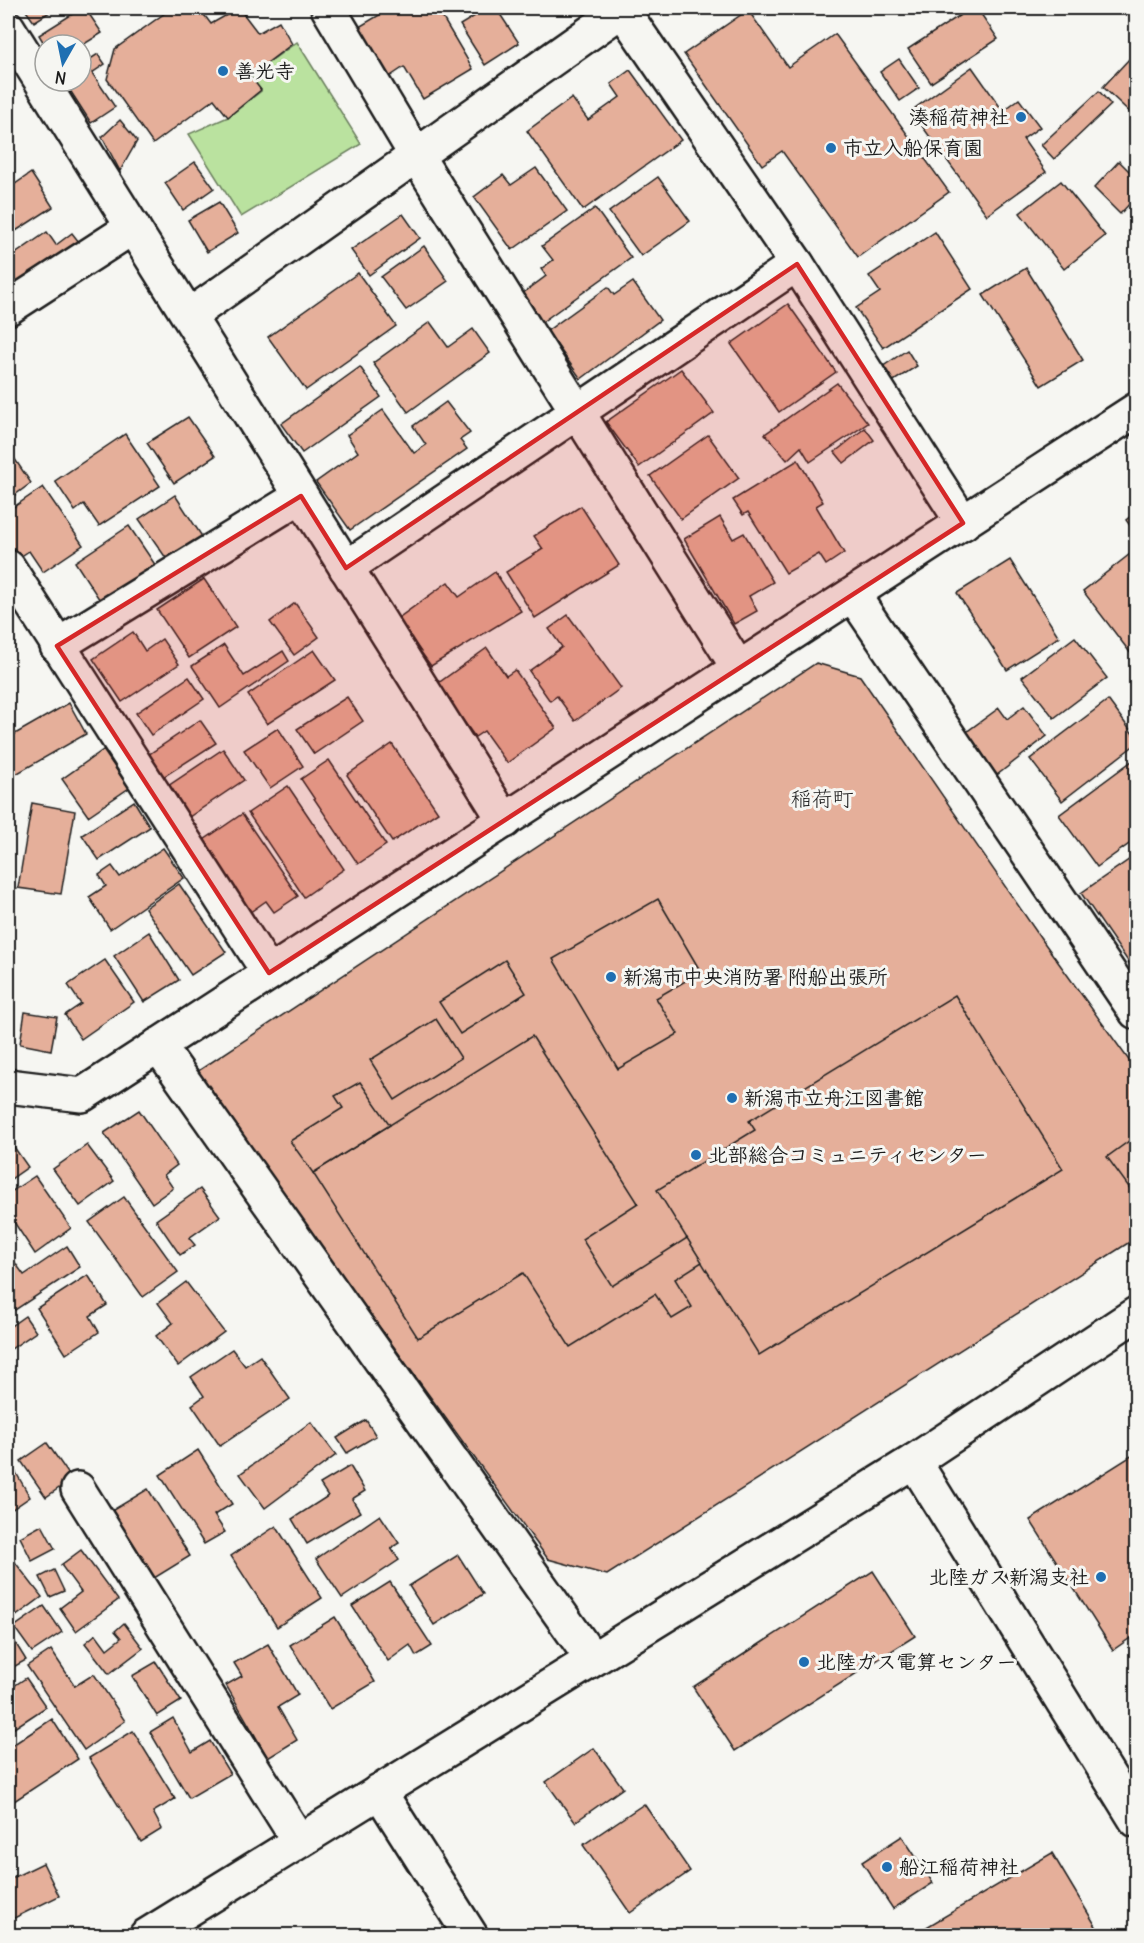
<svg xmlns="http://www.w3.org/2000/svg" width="1144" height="1943" font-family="Delius,'Klee One',sans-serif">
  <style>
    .green { fill: #bae29f; stroke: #6b7f5e; stroke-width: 1.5 }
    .building { fill: #e5af9a; stroke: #1c1c1c; stroke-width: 1.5 }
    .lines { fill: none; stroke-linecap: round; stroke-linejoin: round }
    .minor-casing { stroke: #1c1c1c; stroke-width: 38 }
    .minor { stroke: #f6f6f2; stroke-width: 33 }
    .marked { fill: #d62828; fill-opacity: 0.2; stroke: #d62828; stroke-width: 4.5; stroke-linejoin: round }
    .poi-dot { fill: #1f6fb2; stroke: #f6f6f2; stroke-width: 2 }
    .labels { text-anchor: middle; stroke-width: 6; stroke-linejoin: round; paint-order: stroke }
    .poi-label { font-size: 20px; font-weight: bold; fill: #1c1c1c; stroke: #f6f6f2; text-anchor: start }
    .neighbourhood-label { font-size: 21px; fill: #1c1c1c; stroke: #f6f6f2 }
  </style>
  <rect width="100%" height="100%" fill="#f6f6f2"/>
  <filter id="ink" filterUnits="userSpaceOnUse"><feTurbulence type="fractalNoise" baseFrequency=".0167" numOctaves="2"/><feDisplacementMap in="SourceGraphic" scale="12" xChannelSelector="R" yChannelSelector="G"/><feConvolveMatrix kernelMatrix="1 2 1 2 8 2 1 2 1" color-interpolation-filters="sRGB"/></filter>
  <g filter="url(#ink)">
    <!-- green -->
    <path class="green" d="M297,42l64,102 -120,73 -52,-83 39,-17 33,-26 -11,-15z"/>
    <!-- building -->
    <g class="building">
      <path d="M24,8h32l-22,14z"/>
      <path d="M82,8h3l17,25 -21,13 -36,-1 -6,-10z"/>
      <path d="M172,8h27l12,16 28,-16 19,25 21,-12 13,23 -42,32 11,14 -33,27 -14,-18 -61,45 -46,-65 8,-30z"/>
      <path d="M391,8h46l36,61 -50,30 -19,-32 -15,10 -30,-50z"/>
      <path d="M488,8h8l23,35 -34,22 -25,-40z"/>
      <path d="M971,8h6l21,31 -67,44 -23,-34z"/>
      <path d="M748,10l40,57 47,-33 114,158 -91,65 -76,-106 -20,14 -78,-111z"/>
      <path d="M98,54l7,10 -13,9 23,34 -24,16 -27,-42h17v-16z"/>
      <path d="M1130,58l6,6v54l-33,-31z"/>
      <path d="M899,59l20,29 -19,13 -20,-29z"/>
      <path d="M972,67l31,44 16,-12 21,28 -17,12 23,33 -59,43 -76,-104z"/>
      <path d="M630,70l51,70 -98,70 -56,-79 45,-33 16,22 32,-23 -9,-13z"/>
      <path d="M1099,91l12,14 -57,54 -13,-14z"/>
      <path d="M120,120l17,21 -17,30 -18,-34z"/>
      <path d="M1119,161l17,17v19l-16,17 -26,-26z"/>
      <path d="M195,162l19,26 -31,22 -18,-27z"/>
      <path d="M536,168l31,43 -55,39 -38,-53 29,-22 8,10z"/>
      <path d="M31,173l22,34 -45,29v-47z"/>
      <path d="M658,177l32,44 -49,35 -32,-44z"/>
      <path d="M1061,181l44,55 -41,33 -44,-56z"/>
      <path d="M219,202l19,31 -31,19 -19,-32z"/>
      <path d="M595,208l36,50 -89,64 -20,-28 24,-18 -5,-7 12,-9 -11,-14z"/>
      <path d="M403,214l17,24 -51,37 -18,-25z"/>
      <path d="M47,232l9,13 16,-12 11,14 -75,52v-40z"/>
      <path d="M935,232l37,57 -89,59 -27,-40 24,-16 -11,-16z"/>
      <path d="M424,246l24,35 -42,29 -25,-33z"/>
      <path d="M1026,268l57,92 -42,26 -58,-91z"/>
      <path d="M358,273l38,53 -90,64 -38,-53z"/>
      <path d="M633,282l27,38 -79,59 -34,-48 61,-44 6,8z"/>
      <path d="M788,304l48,68 -57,40 -48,-68z"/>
      <path d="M430,322l18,25 25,-18 17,24 -82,59 -35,-49z"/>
      <path d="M907,350l10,16 -28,18 -10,-15z"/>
      <path d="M360,367l21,30 -79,56 -21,-29z"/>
      <path d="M681,369l33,44 -75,54 -33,-45z"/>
      <path d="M837,383l31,40 -58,39 -9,-15 -14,13 -22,-26z"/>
      <path d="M446,402l24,31 -10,7 7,9 -117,81 -34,-48 42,-30 -11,-17 36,-25 31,43 12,-8 -13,-19z"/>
      <path d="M188,417l27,39 -41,27 -27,-40z"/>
      <path d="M865,428l9,12 -30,23 -9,-11z"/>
      <path d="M125,434l35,52 -61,40 -15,-22 -9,7 -20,-30z"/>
      <path d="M708,435l31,43 -58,41 -31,-43z"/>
      <path d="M8,449l23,34 -23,17z"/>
      <path d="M798,460l25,42 -7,4 28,47 -18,12 -7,-11 -33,19 -38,-61 -5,3 -10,-15z"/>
      <path d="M43,487l40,58 -40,27 -14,-21 -15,10 -6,-9v-41z"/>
      <path d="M175,495l28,43 -35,23 -29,-42z"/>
      <path d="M581,506l38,59 -84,53 -29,-46 37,-23 -9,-13z"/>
      <path d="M1136,512v22l-10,-14z"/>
      <path d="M720,517l13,22 11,-6 29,49 -24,14 8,15 -23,13 -50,-85z"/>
      <path d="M129,526l29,43 -55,36 -28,-43z"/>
      <path d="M1130,554l6,9 -1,96 -52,-68z"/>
      <path d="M1010,560l49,77 -52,33 -50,-77z"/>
      <path d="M495,572l26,39 -90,55 -34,-47 51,-37 11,15z"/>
      <path d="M204,579l32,48 -47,31 -32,-48z"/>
      <path d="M295,603l24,34 -25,18 -24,-33z"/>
      <path d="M568,615l53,73 -46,33 -18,-25 -7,5 -21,-30 33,-24 -13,-18z"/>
      <path d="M133,632l12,19 17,-12 17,25 -57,38 -29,-43z"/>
      <path d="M1075,637l32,41 -53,40 -32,-41z"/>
      <path d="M224,645l20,31 39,-25 6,10 -69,47 -28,-42z"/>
      <path d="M487,648l19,28 9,-6 41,58 -49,35 -23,-32 -9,6 -38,-53z"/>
      <path d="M314,650l21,30 -68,44 -19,-29z"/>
      <path d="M816,663l44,13 180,261 96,133v168l-529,337 -59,-16 -353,-486z"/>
      <path d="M189,677l15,22 -53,36 -15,-22z"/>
      <path d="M347,697l16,24 -49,33 -17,-25z"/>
      <path d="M1108,700l28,38v6l-74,57 -32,-42z"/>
      <path d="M69,703l17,31 -77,44 -1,-40z"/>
      <path d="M1024,706l23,30 -50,39 -32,-42 34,-25 8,11z"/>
      <path d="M200,720l16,23 -56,36 -15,-22z"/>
      <path d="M278,728l25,38 -33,22 -26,-38z"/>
      <path d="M392,744l46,68 -46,30 -45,-67z"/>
      <path d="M223,749l21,31 -58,39 -21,-31z"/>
      <path d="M103,750l26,38 -41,28 -26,-37z"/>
      <path d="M1136,758v81l-39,28 -38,-52z"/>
      <path d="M329,760l57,85 -28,19 -57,-85z"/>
      <path d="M288,786l56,83 -40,28 -56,-84z"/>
      <path d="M134,801l16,26 -51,33 -17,-25z"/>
      <path d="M32,803l43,8 -14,83 -43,-6z"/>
      <path d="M242,814l56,82 -24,16 -8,-11 -20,14 -48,-71z"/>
      <path d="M163,848l21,30 -74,51 -21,-32 17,-11 -7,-11 13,-9 8,11z"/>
      <path d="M1136,855v118l-55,-80z"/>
      <path d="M179,884l47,68 -35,23 -46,-67z"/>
      <path d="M658,899l43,73 -45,26 22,36 -60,35 -65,-110z"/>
      <path d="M149,932l30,48 -35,22 -30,-46z"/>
      <path d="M105,960l29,42 -53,37 -16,-24 16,-11 -13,-19z"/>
      <path d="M505,960l21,33 -66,41 -21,-32z"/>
      <path d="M955,995l108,174 -304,186 -102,-165 98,-60 -6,-9z"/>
      <path d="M25,1012l32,5 -6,33 -31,-6z"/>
      <path d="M436,1019l25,39 -66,42 -25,-40z"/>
      <path d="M532,1036l106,167 -56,36 30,47 75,-48 15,24 -27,17 17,28 -20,12 -17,-25 -85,53 -47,-74 -105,65 -105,-165z"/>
      <path d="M360,1082l30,43 -77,48 -23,-32 53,-33 -8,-12z"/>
      <path d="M139,1110l38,55 -13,10 9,13 -21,15 -48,-70z"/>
      <path d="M1136,1136v50l-5,4 -24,-33z"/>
      <path d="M87,1145l27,36 -34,25 -27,-37z"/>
      <path d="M14,1147l14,20 -20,14v-31z"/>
      <path d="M35,1176l36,52 -36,26 -27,-41v-19z"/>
      <path d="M200,1189l20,27 -31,22 6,7 -15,10 -24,-35z"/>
      <path d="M124,1197l54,75 -35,25 -54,-75z"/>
      <path d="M67,1246l13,21 -65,43 -7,-11v-46l16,22z"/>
      <path d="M88,1275l19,30 -17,11 9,16 -33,22 -29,-46z"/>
      <path d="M186,1282l38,50 -46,34 -22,-30 17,-13 -15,-20z"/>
      <path d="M25,1316l11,16 -28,19v-23z"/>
      <path d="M232,1349l13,17 15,-10 30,43 -70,47 -28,-41 12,-9 -13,-19z"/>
      <path d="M366,1420l10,16 -29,17 -10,-15z"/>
      <path d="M311,1422l25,33 -71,53 -25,-34z"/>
      <path d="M47,1443l25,36 -26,18 -25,-36z"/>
      <path d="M198,1450l34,54 -18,11 11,17 -21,12 -44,-69z"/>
      <path d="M1136,1453v181l-23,16 -83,-130z"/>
      <path d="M11,1464l19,33 -22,15v-46z"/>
      <path d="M350,1466l15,25 -13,8 8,13 -53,32 -15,-25 36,-23 -8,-12z"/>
      <path d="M148,1489l42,67 -39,24 -43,-67z"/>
      <path d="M380,1515l19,28 -8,5 8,12 -57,38 -26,-39z"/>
      <path d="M42,1525l13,24 -23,12 -12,-24z"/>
      <path d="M276,1526l46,72 -45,29 -46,-71z"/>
      <path d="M81,1550l37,50 -42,31 -16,-23 21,-16 -20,-27z"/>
      <path d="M8,1553l34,44 -34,25z"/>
      <path d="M458,1555l25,39 -49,31 -25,-39z"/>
      <path d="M54,1570l10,21 -14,6 -10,-20z"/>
      <path d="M873,1571l42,65 -180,115 -42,-64z"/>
      <path d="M390,1582l42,64 -16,10 -6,-11 -22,16 -36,-55z"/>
      <path d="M44,1606l18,26 -30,20 -18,-25z"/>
      <path d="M335,1617l40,65 -45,27 -40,-64z"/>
      <path d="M124,1623l19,25 -34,26 -24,-31 11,-9 11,15 14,-11 -6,-7z"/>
      <path d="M8,1631l18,29 -18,10z"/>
      <path d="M268,1644l30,51 -20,12 19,33 -29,18 -42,-73 16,-9 -8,-13z"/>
      <path d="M51,1650l24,36 19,-12 31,47 -41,29 -57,-84z"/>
      <path d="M156,1662l25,39 -24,15 -25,-40z"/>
      <path d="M26,1678l20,29 -38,25v-42z"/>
      <path d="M173,1718l19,34 18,-11 20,33 -41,24 -39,-66z"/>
      <path d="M52,1719l26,40 -70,46v-57z"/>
      <path d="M133,1731l42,68 -22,13 9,17 -21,13 -52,-84z"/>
      <path d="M594,1748l29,40 -48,34 -29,-40z"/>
      <path d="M644,1804l46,67 -60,42 -47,-68z"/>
      <path d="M902,1836l31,47 -40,26 -31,-47z"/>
      <path d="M1052,1853l45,75 -13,8 -171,-1z"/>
      <path d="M43,1863l16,33 -51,25v-41z"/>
    </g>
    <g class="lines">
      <defs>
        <g id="minor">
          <path d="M328,8l88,147 323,514"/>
          <path d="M621,8l176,256 166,259"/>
          <path d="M8,28l497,793"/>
          <path d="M8,308l125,-81"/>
          <path d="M189,316l436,-308"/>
          <path d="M8,567l261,406"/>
          <path d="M346,568l451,-304"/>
          <path d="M853,595l283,417"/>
          <path d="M57,646l244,-150"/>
          <path d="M158,1045l434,614"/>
          <path d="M8,1086l74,9 1054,-685"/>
          <path d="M914,1461l222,359"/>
          <path d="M78,1489l221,352"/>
          <path d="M379,1791l92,145"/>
          <path d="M146,1936l768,-475 222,-147"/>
        </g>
      </defs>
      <!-- minor casing -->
      <use href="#minor" class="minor-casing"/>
      <!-- minor -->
      <use href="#minor" class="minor"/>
    </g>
  </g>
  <!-- marked area -->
  <path class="marked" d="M797,264l166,259 -694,450 -212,-327 244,-150 45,72z"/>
  <!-- markers -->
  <g class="poi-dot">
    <circle cx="223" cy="71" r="6"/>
    <circle cx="1021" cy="117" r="6"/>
    <circle cx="831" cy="148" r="6"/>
    <circle cx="611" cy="977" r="6"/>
    <circle cx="732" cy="1098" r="6"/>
    <circle cx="696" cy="1155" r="6"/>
    <circle cx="1101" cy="1577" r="6"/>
    <circle cx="804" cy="1662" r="6"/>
    <circle cx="887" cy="1867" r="6"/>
  </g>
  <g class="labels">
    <!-- poi labels -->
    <g class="poi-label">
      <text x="235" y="78">善光寺</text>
      <text x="1009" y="124" text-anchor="end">湊稲荷神社</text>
      <text x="843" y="155">市立入船保育園</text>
      <text x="623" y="984">新潟市中央消防署 附船出張所</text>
      <text x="744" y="1105">新潟市立舟江図書館</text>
      <text x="708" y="1162">北部総合コミュニティセンター</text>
      <text x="1089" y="1584" text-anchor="end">北陸ガス新潟支社</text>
      <text x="816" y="1669">北陸ガス電算センター</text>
      <text x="899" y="1874">船江稲荷神社</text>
    </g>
    <!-- neighbourhood labels -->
    <g class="neighbourhood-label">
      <text x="822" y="806">稲荷町</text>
    </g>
  </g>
  <!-- margin -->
  <rect width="1144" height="1943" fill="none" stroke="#f6f6f2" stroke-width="30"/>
  <rect x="15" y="15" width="1114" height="1913" fill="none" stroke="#1c1c1c" stroke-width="2" filter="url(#ink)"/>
  <!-- north arrow -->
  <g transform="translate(63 63) rotate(189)"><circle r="28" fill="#f6f6f2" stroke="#9f9f9c" stroke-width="1.5"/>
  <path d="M0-4.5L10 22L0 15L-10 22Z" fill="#1f6fb2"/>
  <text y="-9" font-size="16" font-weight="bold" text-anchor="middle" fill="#1c1c1c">N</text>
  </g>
</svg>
